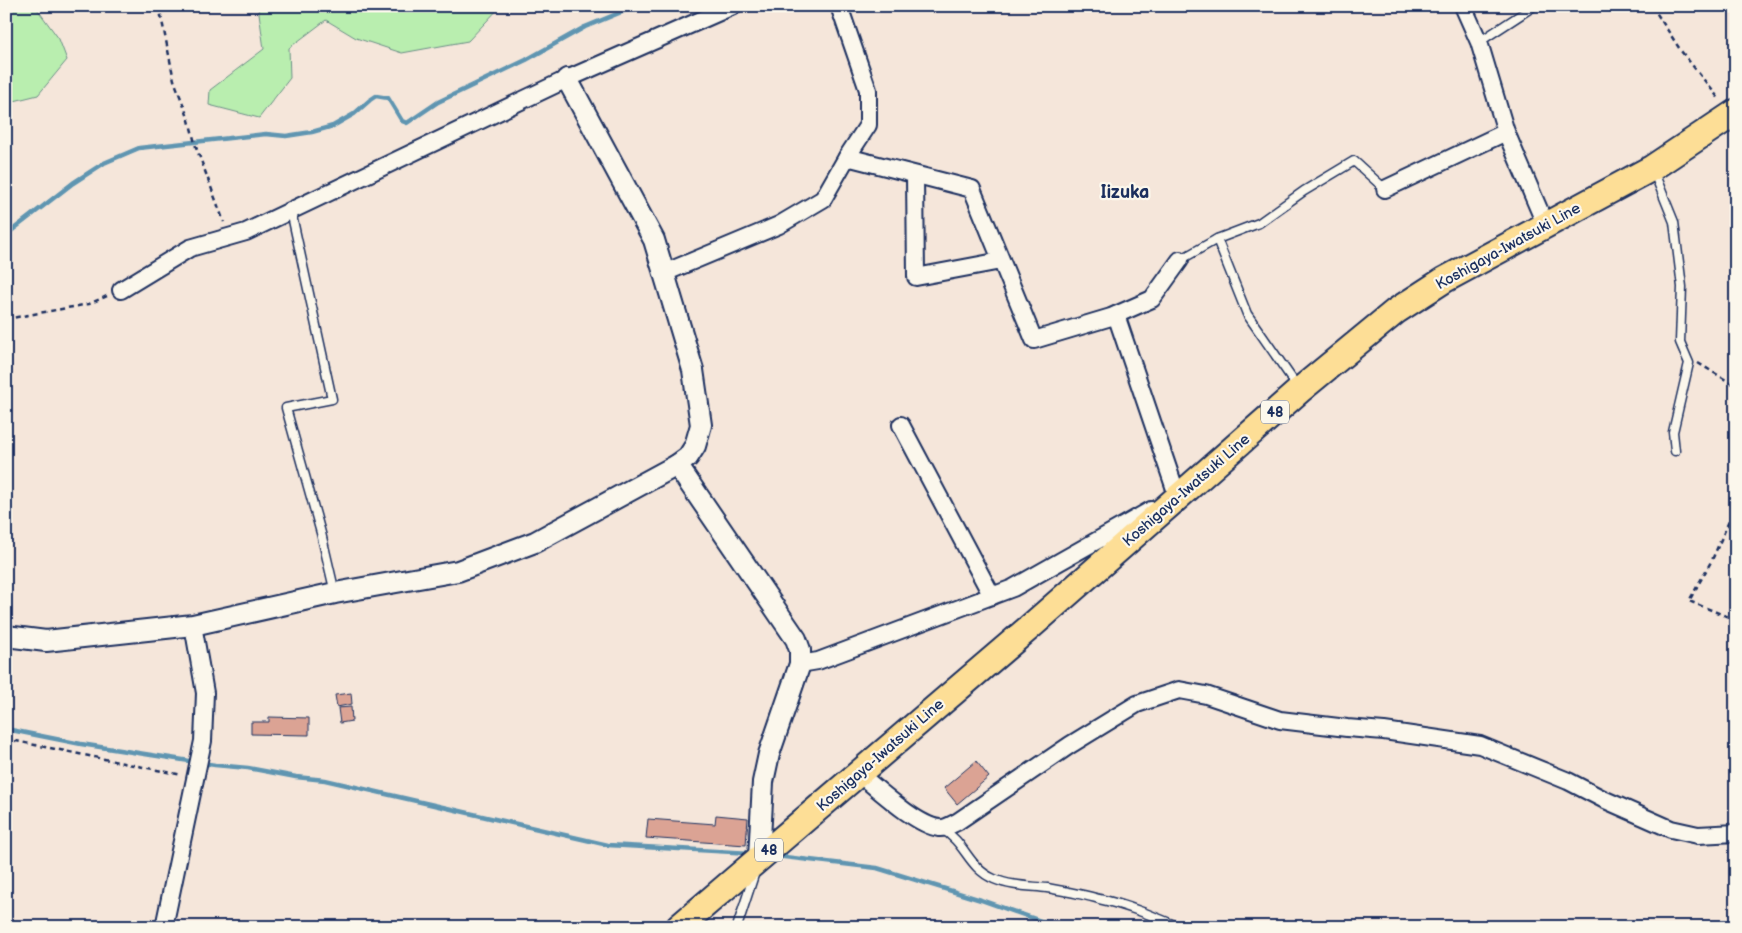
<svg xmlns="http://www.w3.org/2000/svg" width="1742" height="933" font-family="'Balsamiq Sans',sans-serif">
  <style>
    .green { fill: #b9eeaf; stroke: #6a8e86 }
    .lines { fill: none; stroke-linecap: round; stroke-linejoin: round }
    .stream { stroke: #5e95b1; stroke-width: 4.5 }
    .building { fill: #dba394; stroke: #1b2f5e }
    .service-casing { stroke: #1b2f5e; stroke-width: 11 }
    .minor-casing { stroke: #1b2f5e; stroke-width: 20 }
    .tertiary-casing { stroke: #1b2f5e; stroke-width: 24 }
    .primary-casing { stroke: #1b2f5e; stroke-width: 29 }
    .path { stroke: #1b2f5e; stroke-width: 2.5; stroke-dasharray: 5 4; stroke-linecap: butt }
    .service { stroke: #fbf7ec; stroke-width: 8 }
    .minor { stroke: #fbf7ec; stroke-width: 16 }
    .tertiary { stroke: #fbf7ec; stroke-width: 20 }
    .primary { stroke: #fdde96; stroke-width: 25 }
    .labels { text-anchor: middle; stroke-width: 4.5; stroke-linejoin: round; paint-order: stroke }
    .shield { fill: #fbf7ec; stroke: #5e6b89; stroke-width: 1 }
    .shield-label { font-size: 14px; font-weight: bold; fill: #1b2f5e }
    .street-label { font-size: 15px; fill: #1b2f5e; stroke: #fbf7ec }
    .quarter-label { font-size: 18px; font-weight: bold; fill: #1b2f5e; stroke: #fbf7ec }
  </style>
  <rect width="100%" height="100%" fill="#f5e6da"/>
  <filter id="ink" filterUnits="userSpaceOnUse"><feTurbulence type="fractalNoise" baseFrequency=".02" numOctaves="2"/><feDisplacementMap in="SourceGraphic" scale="10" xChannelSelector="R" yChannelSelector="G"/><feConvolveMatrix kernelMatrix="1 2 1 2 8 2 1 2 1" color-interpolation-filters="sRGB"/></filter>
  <g filter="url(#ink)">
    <!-- green -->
    <g class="green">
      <path d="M6,6h29l24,33 8,21 -29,35 -32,8z"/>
      <path d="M258,6h243l-33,35 -66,12 -46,-15 -30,-18 -37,28 1,30 -31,40 -50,-13 1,-15 54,-41z"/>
    </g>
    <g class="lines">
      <!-- stream -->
      <g class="stream">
        <path d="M6,235l67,-52 31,-20 35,-15 127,-14 20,2 26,-4 21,-6 21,-12 16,-14 6,-4 12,2 14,23 5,2 31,-21 88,-42 59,-33 51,-21"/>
        <path d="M6,729l75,15 134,21 33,3 48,9 29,3 283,65 143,8"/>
        <path d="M776,856l101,12 104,32 77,27"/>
      </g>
    </g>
    <!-- building -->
    <g class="building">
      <path d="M351,693l1,11 -15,3 -2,-12z"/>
      <path d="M351,707l1,14 -12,2 -2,-15z"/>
      <path d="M269,717l40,1v17l-58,-1v-12h18z"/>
      <path d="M976,761l13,16 -32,27 -13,-16z"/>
      <path d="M716,815l32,3 -2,27 -100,-7 2,-19 67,5z"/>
    </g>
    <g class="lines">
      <defs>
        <g id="service">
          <path d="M1479,42l55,-36"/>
          <path d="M1653,170l21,52 8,65 -2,55 9,21 -16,69 2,19"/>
          <path d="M291,211l41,188 -46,9 35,125 14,60"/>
          <path d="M1217,239l30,75 52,75"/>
          <path d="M1180,260l37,-21 42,-16 45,-32 50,-30 31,28"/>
          <path d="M942,829c24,14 26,39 52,50 16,7 35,7 53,9 17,3 35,6 52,11 28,6 54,17 80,28"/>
          <path d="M737,927l18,-55"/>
        </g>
        <g id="minor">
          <path d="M839,6l29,84v35l-21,32"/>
          <path d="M1463,6l16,36 27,90 40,94"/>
          <path d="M915,175l1,102 85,-16"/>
          <path d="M1385,189l121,-57"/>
          <path d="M664,273l115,-48 44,-26 24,-42 125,32 62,151 77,-23 41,-18 28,-39"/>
          <path d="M121,290l69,-42 56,-16 321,-153 166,-73"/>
          <path d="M1116,315l61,180"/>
          <path d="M901,425l91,171"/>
          <path d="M800,664l18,-3 195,-73 138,-78"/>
          <path d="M859,774c19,15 57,51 80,54 6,1 13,-4 18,-6l113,-77 67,-41 42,-14 27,5 74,25 67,8 37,3 96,14 88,36 35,18 68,30 27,6 38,-2"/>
          <path d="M164,927l39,-186 2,-48 -12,-68"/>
        </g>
        <g id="tertiary">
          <path d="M677,465l119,174 4,11v14l-31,90 -6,28 -4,76"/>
          <path d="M6,636l40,5 147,-16 142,-32 123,-22 77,-29 142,-77 11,-8 7,-11 6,-21 -8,-55 -39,-130 -87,-161"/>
        </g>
        <path id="primary" d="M679,927l351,-300 270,-237 96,-79 48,-31 208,-112 84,-56"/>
      </defs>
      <!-- service casing -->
      <use href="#service" class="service-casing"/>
      <!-- minor casing -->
      <use href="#minor" class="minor-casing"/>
      <!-- tertiary casing -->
      <use href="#tertiary" class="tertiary-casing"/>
      <!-- primary casing -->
      <use href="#primary" class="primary-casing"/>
      <!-- path -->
      <g class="path">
        <path d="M159,6l15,74 15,40 7,27 28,75"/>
        <path d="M1652,6l29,45 39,49"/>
        <path d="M6,319l83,-15 18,-8"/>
        <path d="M1698,363l38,23"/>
        <path d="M1736,505l-24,55 -23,41 47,19"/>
        <path d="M6,739l176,36"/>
      </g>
      <!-- service -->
      <use href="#service" class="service"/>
      <!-- minor -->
      <use href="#minor" class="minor"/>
      <!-- tertiary -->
      <use href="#tertiary" class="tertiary"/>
      <!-- primary -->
      <use href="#primary" class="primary"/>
    </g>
  </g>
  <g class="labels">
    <!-- shield labels -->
    <g class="shield">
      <rect x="1261" y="400.5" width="28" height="23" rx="4"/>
      <rect x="755" y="838.5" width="28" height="23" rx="4"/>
    </g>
    <g class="shield-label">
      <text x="1275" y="417">48</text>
      <text x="769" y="855">48</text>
    </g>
    <!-- street labels -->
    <g class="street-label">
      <text transform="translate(1508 246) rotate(-29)" y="5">Koshigaya-Iwatsuki Line</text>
      <text transform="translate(1186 490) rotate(-41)" y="5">Koshigaya-Iwatsuki Line</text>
      <text transform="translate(880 755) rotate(-41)" y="5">Koshigaya-Iwatsuki Line</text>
    </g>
    <!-- quarter labels -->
    <g class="quarter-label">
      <text x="1125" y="198">Iizuka</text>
    </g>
  </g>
  <!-- margin -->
  <rect width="1742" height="933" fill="none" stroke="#fbf7ec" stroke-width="25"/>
  <rect x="12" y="12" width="1717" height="908" fill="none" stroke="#1b2f5e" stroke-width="2" filter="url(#ink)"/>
</svg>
